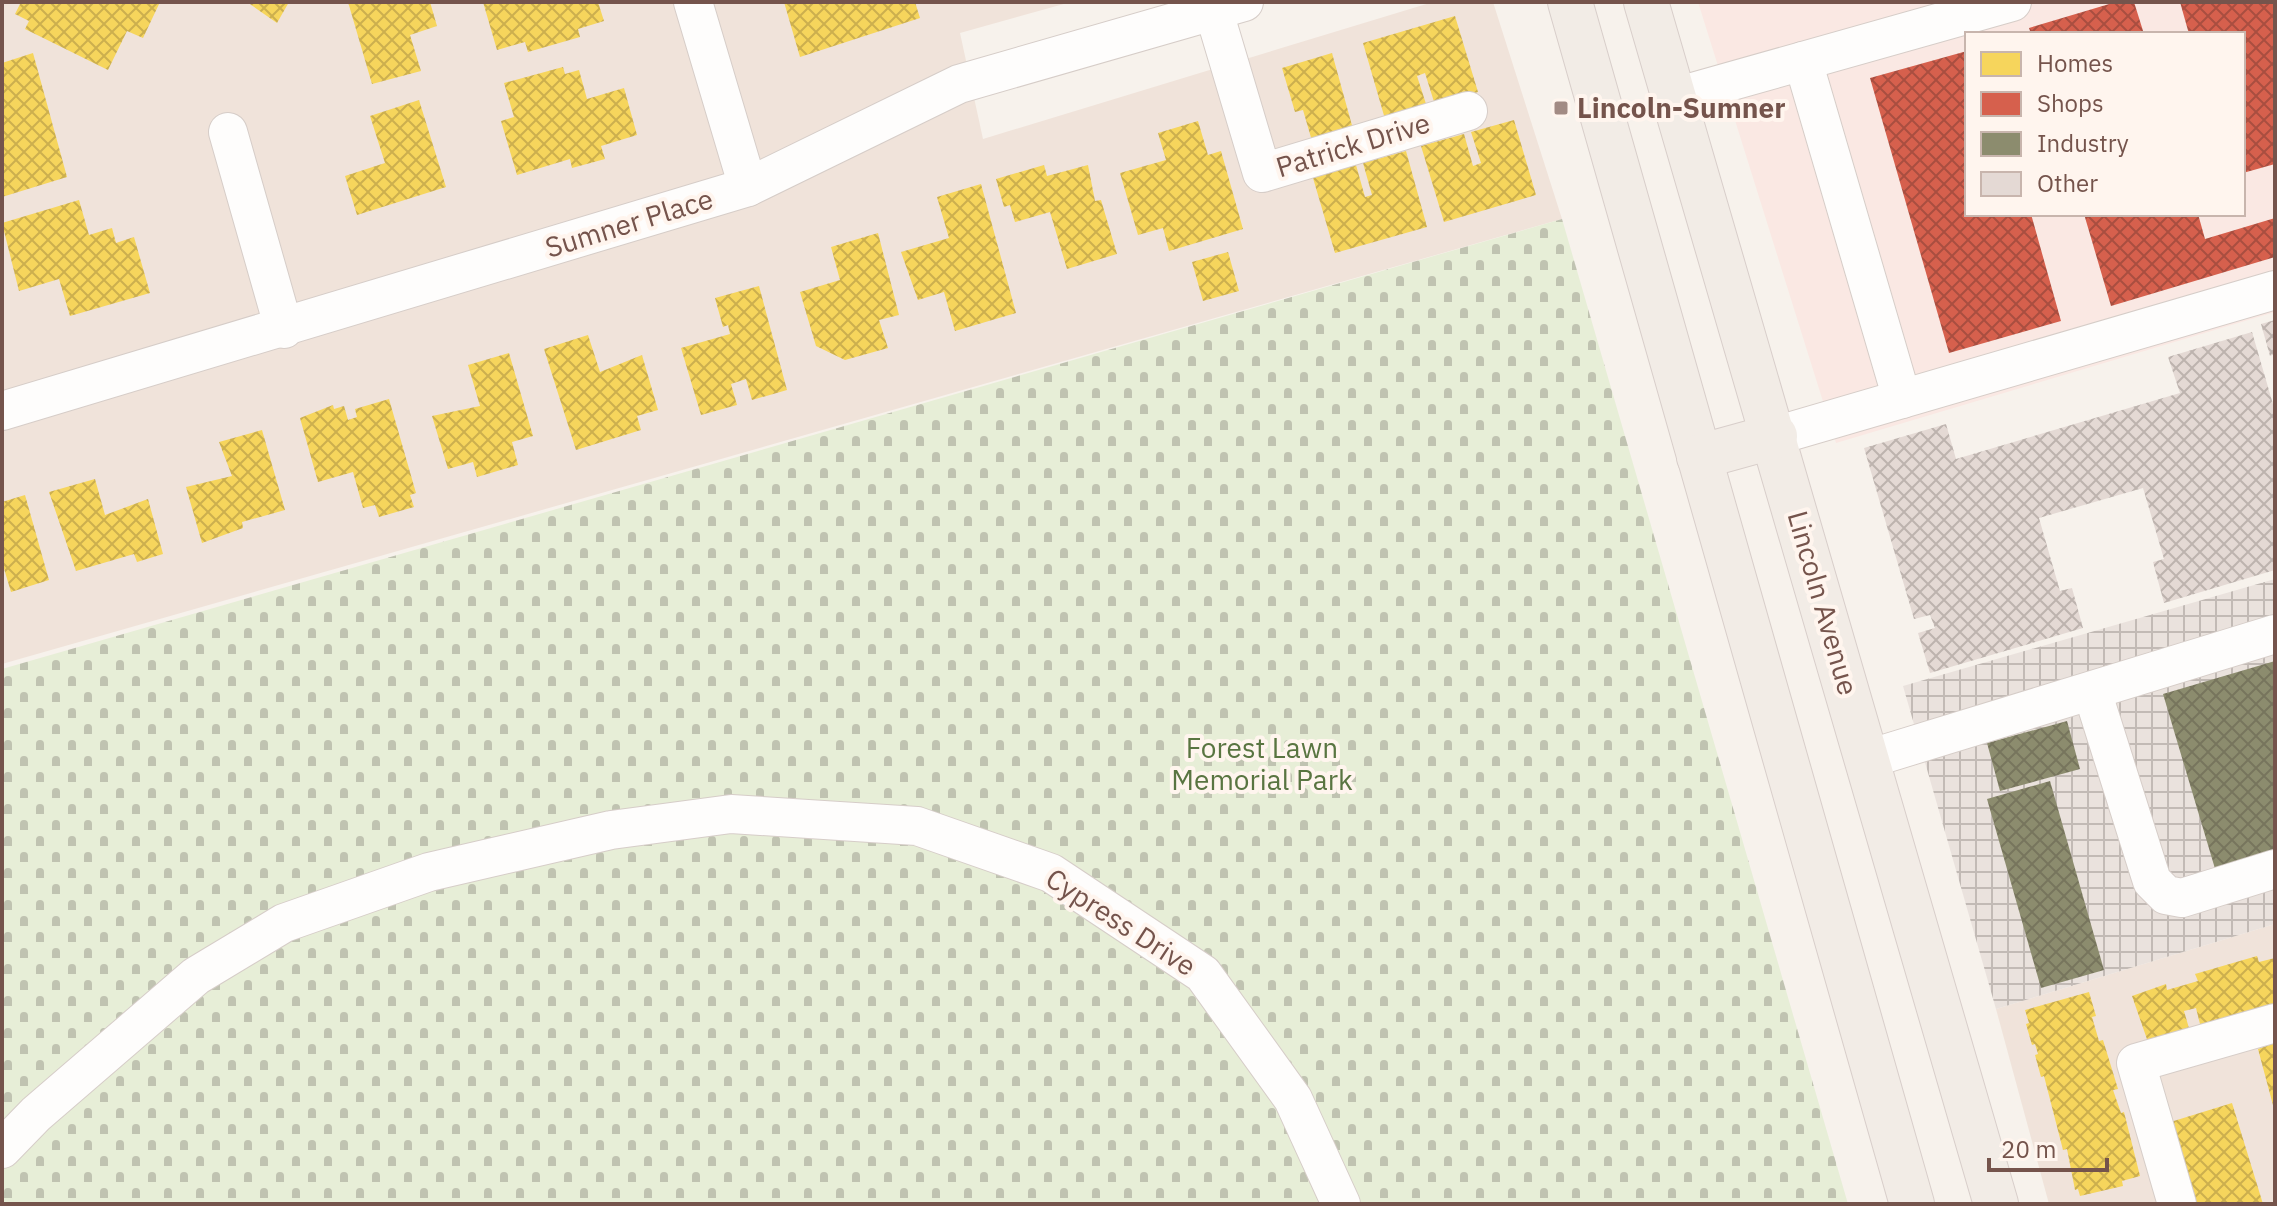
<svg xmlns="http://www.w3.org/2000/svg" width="2277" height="1206" font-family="'IBM Plex Sans',sans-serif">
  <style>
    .residential { fill: #f0e3da }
    .commercial { fill: #fae8e3; fill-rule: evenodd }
    .industrial { fill: url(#industrial-grid) }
    .cemetery { fill: url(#cemetery-stones) }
    .homes { fill: url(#homes-cross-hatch) }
    .shops { fill: url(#shops-cross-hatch) }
    .industry { fill: url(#industry-cross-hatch) }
    .building { fill: url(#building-cross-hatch) }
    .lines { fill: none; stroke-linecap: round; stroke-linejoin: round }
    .minor-casing { stroke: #d6cdc8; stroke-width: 40 }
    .major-casing { stroke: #d8ceca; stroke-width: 46 }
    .minor { stroke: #fefdfc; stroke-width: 38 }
    .major { stroke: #f2ece6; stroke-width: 44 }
    .poi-dot { fill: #a28b84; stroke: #fff5ee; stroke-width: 3 }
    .labels { text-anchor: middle; stroke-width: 8; stroke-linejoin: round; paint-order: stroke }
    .poi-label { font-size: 28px; font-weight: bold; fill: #75544c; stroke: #fff5ee; text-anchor: start }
    .street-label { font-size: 28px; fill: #75544c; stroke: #fff5ee }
    .park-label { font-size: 28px; fill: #597541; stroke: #fff5ee }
  </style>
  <defs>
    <pattern id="industrial-grid" width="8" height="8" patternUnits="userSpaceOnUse" patternTransform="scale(2)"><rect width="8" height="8" fill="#eae2dd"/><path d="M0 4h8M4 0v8" fill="none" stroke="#c2bab5"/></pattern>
    <pattern id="cemetery-stones" width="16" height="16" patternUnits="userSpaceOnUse" patternTransform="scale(2)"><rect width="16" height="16" fill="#e7eed7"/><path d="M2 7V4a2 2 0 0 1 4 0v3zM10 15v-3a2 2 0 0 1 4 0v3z" fill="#c0c3b1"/></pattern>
    <pattern id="homes-cross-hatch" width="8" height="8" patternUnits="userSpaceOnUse" patternTransform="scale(2)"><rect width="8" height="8" fill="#f6d55c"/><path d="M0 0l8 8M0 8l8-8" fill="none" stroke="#ccaf4e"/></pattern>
    <pattern id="shops-cross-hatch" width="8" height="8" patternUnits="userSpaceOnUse" patternTransform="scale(2)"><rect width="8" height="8" fill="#d6604d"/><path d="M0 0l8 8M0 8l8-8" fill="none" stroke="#a94e40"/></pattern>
    <pattern id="industry-cross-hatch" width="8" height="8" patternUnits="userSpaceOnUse" patternTransform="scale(2)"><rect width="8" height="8" fill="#8c8c6e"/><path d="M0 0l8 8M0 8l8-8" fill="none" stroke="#77755d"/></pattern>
    <pattern id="building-cross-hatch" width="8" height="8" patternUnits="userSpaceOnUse" patternTransform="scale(2)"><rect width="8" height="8" fill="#e4d9d4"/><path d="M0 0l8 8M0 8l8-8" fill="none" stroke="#bdb3ae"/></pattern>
  </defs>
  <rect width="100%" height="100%" fill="#f7f2ec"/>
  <!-- residential -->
  <g class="residential">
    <path d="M2,2h1069l-111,31 23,106 450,-137h60l69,217 -1560,445z"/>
    <path d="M2275,924v280h-226l-53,-195z"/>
  </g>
  <!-- commercial -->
  <path class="commercial" d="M1698,2h577v310l-439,131zM1967,34h276v180h-276z"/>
  <!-- industrial -->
  <path class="industrial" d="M2275,579v345l-279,85 -93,-323z"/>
  <!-- cemetery -->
  <path class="cemetery" d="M1562,219l286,985h-1846v-535z"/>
  <!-- homes -->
  <g class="homes">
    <path d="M21,2h139l-17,36 -16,-7 -19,39 -83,-41 4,-8 -14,-7z"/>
    <path d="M247,2h42l-12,21z"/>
    <path d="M348,2h82l7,24 -27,9 11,36 -49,13z"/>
    <path d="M483,2h115l6,19 -26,8 2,8 -52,15 -3,-10 -28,8z"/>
    <path d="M784,2h131l5,16 -120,39z"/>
    <path d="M1455,16l23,76 -43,13 -10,-32 -8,3 10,31 -42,12 -22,-76z"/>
    <path d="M33,53l34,124 -65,20v-134z"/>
    <path d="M1332,53l21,76 -41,12 -9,-31 -8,2 -13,-44z"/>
    <path d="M563,67l2,7 14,-4 8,29 37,-11 13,47 -36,11 4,13 -33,9 -2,-9 -53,16 -16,-54 13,-4 -10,-34z"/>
    <path d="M419,100l27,87 -89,28 -12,-39 40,-13 -15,-47z"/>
    <path d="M1514,120l22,75 -92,27 -23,-76 43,-12 9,32 8,-3 -10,-31z"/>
    <path d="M1198,121l10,34 13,-4 22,78 -74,22 -6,-23 -25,7 -18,-62 46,-13 -8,-27z"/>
    <path d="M1406,151l21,76 -92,26 -22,-75 43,-13 9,32 7,-2 -9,-32z"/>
    <path d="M1044,165l3,11 41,-11 7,36 6,-1 16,54 -50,15 -17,-57 -35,10 -5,-17 -6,2 -8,-28z"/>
    <path d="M981,184l35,129 -61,18 -11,-39 -26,8 -17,-48 48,-14 -12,-41z"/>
    <path d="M79,200l10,35 23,-7 4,15 18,-6 16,56 -80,23 -11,-37 -40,12 -17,-68z"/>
    <path d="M878,233l21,82 -20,5 9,28 -43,12 -29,-14 -16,-54 40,-12 -9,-33z"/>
    <path d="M1228,252l11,39 -36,10 -11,-39z"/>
    <path d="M759,286l28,104 -35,10 -6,-21 -15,5 6,21 -36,10 -20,-67 49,-14 -2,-9 -5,2 -8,-29z"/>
    <path d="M588,335l12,37 42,-17 16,55 -21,6 4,14 -65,20 -32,-101z"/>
    <path d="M509,353l24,83 -21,6 6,23 -41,12 -4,-15 -25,7 -16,-53 48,-10 -12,-41z"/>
    <path d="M389,399l27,94 -6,2 4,12 -35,10 -4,-12 -12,3 -10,-36 -35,10 -18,-64 33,-13 1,4 10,-3 4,14 9,-3 -2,-8z"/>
    <path d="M262,430l23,80 -43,12 1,6 -41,15 -16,-56 46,-11 -13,-34z"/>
    <path d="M95,479l10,36 43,-16 15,55 -26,8 -3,-8 -58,17 -27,-79z"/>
    <path d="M25,495l24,85 -38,12 -9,-30v-60z"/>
    <path d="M2257,956l2,6 16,-4v52l-73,22 -6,-24 -12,3 7,24 -42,10 -17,-49 34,-12 1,6 31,-9 -3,-7z"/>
    <path d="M2089,992l7,24 -4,1 7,24 4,-1 15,49 -5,1 8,23 3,-1 16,64 -18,5 1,5 -43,10 -2,-7 -3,1 -8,-41 -4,1 -19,-74 -3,1 -6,-22 3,-1 -3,-10 -3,1 -6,-21 3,-1 -4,-13z"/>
    <path d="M2275,1043v66h-1l-16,-60z"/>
    <path d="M2232,1103l31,101h-76l-23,-80z"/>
  </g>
  <!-- shops -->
  <g class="shops">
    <path d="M2116,2h18l10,32h-113l-2,-6z"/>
    <path d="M2180,2h95v162l-32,9v-139h-54z"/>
    <path d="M1967,51v163h64l30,107 -112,32 -79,-275z"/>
    <path d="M2084,214h114l7,25 70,-21v39l-164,49z"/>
  </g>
  <!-- industry -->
  <g class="industry">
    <path d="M2275,661v194l-59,17 -53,-178z"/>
    <path d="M2067,721l13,48 -80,22 -13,-48z"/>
    <path d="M2050,781l54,189 -63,18 -54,-189z"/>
  </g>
  <!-- building -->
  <g class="building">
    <path d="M2275,320v34l-5,2 -9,-32z"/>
    <path d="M2252,332l23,79v159l-111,33 -11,-41 11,-3 -21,-71 -104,30 21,73 12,-3 11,40 -153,45 -12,-40 17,-5 -5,-13 -16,4 -50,-171 82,-24 10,35 224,-66 -12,-36z"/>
  </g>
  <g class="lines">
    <defs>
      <g id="minor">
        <path d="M693,2l55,185"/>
        <path d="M1211,2l51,171 206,-62"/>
        <path d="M1803,61l99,338"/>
        <path d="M1675,97l337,-95"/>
        <path d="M228,132l56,197"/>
        <path d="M2,411l746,-224 211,-103 285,-82"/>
        <path d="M1775,436l500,-146"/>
        <path d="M2092,691l60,190 14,14 16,3 93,-29"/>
        <path d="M1868,759l407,-125"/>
        <path d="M2,1149l34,-35 160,-138 88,-53 145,-51 182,-42 120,-16 186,12 134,47 152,101 90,125 48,105"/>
        <path d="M2177,1204l-41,-141 139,-40"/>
      </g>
      <g id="major">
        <path d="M1570,2l342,1202"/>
        <path d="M1646,2l350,1202"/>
        <path d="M1699,457l76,-21"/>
      </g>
    </defs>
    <!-- minor casing -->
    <use href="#minor" class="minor-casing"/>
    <!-- major casing -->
    <use href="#major" class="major-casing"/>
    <!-- minor -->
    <use href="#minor" class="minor"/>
    <!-- major -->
    <use href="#major" class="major"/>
  </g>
  <!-- markers -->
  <rect class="poi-dot" x="1553" y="100" width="16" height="16" rx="4"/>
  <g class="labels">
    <!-- poi labels -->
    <g class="poi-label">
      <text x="1577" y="118">Lincoln-Sumner</text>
    </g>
    <!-- street labels -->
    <g class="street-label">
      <text transform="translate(1353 145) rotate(-17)" y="10">Patrick Drive</text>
      <text transform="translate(629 223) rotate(-17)" y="10">Sumner Place</text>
      <text transform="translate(1823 603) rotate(74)" y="10">Lincoln Avenue</text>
      <text transform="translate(1121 922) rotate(33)" y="10">Cypress Drive</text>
    </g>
    <!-- park labels -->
    <g class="park-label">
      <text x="1262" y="758">Forest Lawn<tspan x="1262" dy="32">Memorial Park</tspan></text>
    </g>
  </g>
  <!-- border -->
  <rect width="2277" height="1206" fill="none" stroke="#75544c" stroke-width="8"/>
  <!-- legend -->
  <rect x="1965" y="32" width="280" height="184" fill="#fff5ee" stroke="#c8b5ad" stroke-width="2"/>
  <rect x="1981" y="52" width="40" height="24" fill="#f6d55c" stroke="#c8b5ad" stroke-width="2"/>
  <text x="2037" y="72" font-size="24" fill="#75544c">Homes</text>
  <rect x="1981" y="92" width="40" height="24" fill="#d6604d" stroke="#c8b5ad" stroke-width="2"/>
  <text x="2037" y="112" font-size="24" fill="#75544c">Shops</text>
  <rect x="1981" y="132" width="40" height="24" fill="#8c8c6e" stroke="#c8b5ad" stroke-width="2"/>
  <text x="2037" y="152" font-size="24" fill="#75544c">Industry</text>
  <rect x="1981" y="172" width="40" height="24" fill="#e4d9d4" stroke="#c8b5ad" stroke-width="2"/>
  <text x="2037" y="192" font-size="24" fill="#75544c">Other</text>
  <!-- scale -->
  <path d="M1989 1158v12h118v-12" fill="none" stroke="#75544c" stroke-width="4"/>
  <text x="2001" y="1158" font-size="24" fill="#75544c" stroke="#fff5ee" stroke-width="6" paint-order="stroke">20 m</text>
</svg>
